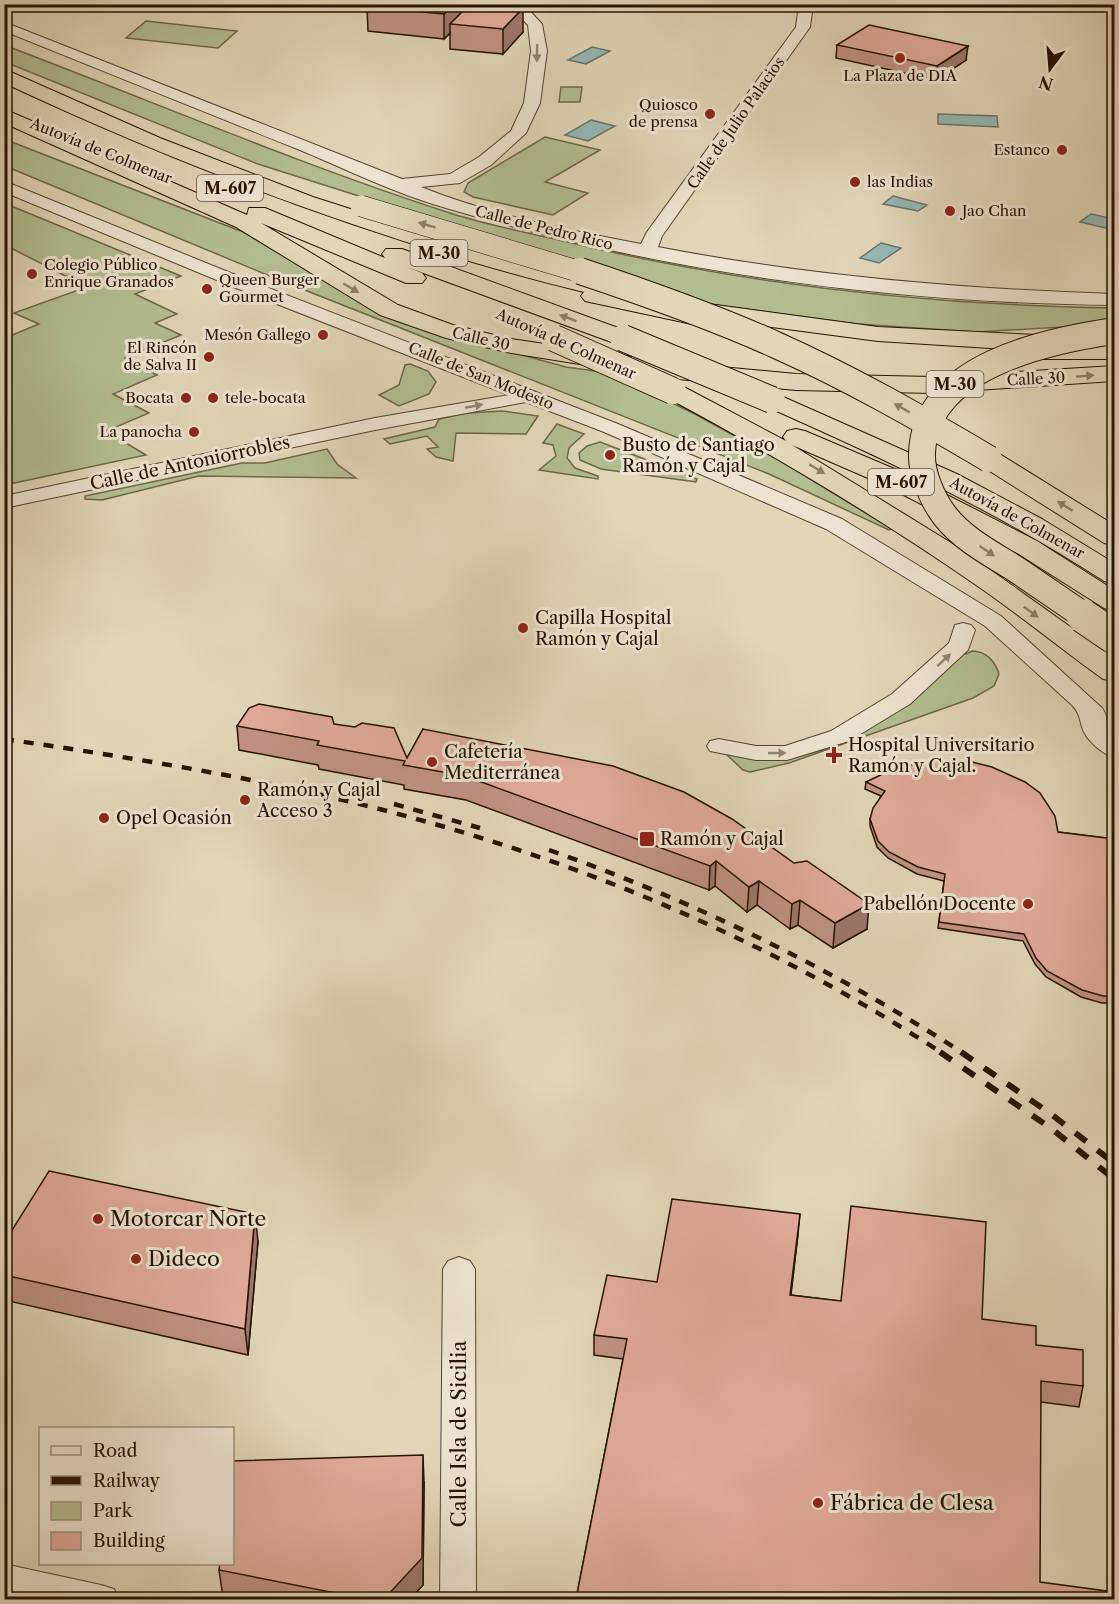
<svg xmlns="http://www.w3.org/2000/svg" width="1119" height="1604" font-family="'Libre Caslon Text',serif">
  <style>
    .green { fill: #b2be90; stroke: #6c6849; stroke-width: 1.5 }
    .water { fill: #95b8b5; stroke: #68766d; stroke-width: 1.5 }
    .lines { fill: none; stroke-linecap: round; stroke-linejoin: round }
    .street-casing { stroke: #544330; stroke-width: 2 }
    .highway-casing { stroke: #251202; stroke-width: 2 }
    .street { fill: #ece4d1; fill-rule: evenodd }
    .highway { fill: #e1d6b8; fill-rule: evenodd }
    .rail-far1 { stroke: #251202; stroke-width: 4.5; stroke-dasharray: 10 10; stroke-linecap: butt }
    .rail { stroke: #251202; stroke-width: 6; stroke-dasharray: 14 14; stroke-linecap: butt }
    .highway-bridge-far2-casing { stroke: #251202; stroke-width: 22; stroke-linecap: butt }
    .highway-bridge-far1-casing { stroke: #251202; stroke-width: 28; stroke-linecap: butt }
    .highway-bridge-casing { stroke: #251202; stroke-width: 35; stroke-linecap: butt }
    .highway-bridge-far2 { stroke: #e1d6b8; stroke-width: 21 }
    .highway-bridge-far1 { stroke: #e1d6b8; stroke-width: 26 }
    .highway-bridge { stroke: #e1d6b8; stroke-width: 33 }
    .wall { fill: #c19284; stroke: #251202; stroke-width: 1.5 }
    .shaded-wall { fill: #9d776c; stroke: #251202; stroke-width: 1.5 }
    .building { fill: #e0aa9a; stroke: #251202; stroke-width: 1.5 }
    .oneway { fill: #928674 }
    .oneway2 { fill: #8c7e66 }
    .poi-dot { fill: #8f2418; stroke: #ece4d1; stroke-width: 2 }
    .labels { text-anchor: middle; stroke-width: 6; stroke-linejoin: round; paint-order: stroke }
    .far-poi-label { font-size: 15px; fill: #251202; stroke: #ece4d1; text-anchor: end }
    .far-street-label { font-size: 15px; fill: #251202; stroke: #ece4d1 }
    .shield { fill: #ece4d1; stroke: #615140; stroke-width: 1.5 }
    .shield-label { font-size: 16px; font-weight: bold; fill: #251202 }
    .poi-label { font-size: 18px; fill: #251202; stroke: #ece4d1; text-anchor: start }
    .street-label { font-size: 18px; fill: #251202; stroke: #ece4d1 }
    .near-poi-label { font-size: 21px; fill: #251202; stroke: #ece4d1; text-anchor: start }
    .near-street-label { font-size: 21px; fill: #251202; stroke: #ece4d1 }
  </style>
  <rect width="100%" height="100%" fill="#e1d6b8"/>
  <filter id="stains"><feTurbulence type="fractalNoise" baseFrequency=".00333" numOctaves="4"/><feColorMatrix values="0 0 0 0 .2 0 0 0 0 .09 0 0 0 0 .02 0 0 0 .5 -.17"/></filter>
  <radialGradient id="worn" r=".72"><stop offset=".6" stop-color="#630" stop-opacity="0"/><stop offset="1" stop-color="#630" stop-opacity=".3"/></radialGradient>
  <!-- green -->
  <g class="green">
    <path d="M146,21l91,10 -19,17 -92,-10z"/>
    <path d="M4,45c148,56 299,121 449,169 35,11 71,18 106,26 181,44 370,65 555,68v16l-137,8 -120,-8 -164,-22 -435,-138 -253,-102z"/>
    <path d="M561,87h21l-2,15h-21z"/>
    <path d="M545,137l55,13 -55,32 43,11 -35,22 -80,-18 -9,-5 4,-9z"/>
    <path d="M4,139l239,93 59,32 154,73 110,30 44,6 85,41 87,48 110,67 -3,1 -120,-56 -492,-195 -272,-113z"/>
    <path d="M4,203l177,73 -46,18 42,20 -22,9 26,12 -56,23 32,17 -44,19 36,19 -43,18 40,24 -141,30v-147l34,-14 -25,-11 73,-26 -82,-42z"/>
    <path d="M410,364l18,7 8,11 -7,12 -30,12 -20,-11 20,-10 6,-20z"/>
    <path d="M502,411l36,5 -12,18 -70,-1 -3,28 -17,-4 -9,-8 11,-2 -11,-11 -37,8 -6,-5 51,-12 4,-8 27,-6z"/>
    <path d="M557,424l27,10 -15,14 -2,10 8,10 23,8v3l-59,-9 17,-14 -3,-11 -10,-2z"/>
    <path d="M600,442l97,37 -1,3 -95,-13 -21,-9 -1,-7 8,-7z"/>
    <path d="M327,449l10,15 19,14 -157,-2 -97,24 -17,-1v-3l157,-33h23z"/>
    <path d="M972,651c14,0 23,10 27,23l-5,12 -21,12 -184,65 -39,9 -7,-2 -17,-16 35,5 31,-1 30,-8 83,-43 55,-55 6,2z"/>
  </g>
  <!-- water -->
  <g class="water">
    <path d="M592,47l18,4 -24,13 -18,-4z"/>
    <path d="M938,114l59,2 1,11 -60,-3z"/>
    <path d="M591,120l24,6 -27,15 -23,-6z"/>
    <path d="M893,196l34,9 -9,6 -35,-7z"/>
    <path d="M1091,214l23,5v11l-34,-8z"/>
    <path d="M881,243l20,5 -22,15 -19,-5z"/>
  </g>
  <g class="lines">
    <defs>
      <g id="street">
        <path d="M516,4h17l-5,5 14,15 5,27 -7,52 -14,30 -35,32 -31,18 -39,4c70,28 146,43 220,57l6,-12 149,-205 3,-23h14l-3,23 -148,209 -4,11c150,29 303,42 456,47v11c-224,-2 -454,-33 -668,-97 -50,-14 -98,-38 -146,-58 -98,-39 -197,-79 -296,-119v-9l398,157 48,-5 29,-17 32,-26 13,-28 7,-52 -3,-26 -16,-16z"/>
        <path d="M4,181l244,99 370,144 224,95 159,97 101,92c7,10 3,17 12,28v21c-11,-2 -29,-18 -32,-30 -3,-10 -2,-13 -10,-22l-87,-79 -159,-97 -222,-97 -78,-30 -151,28 -371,78v-12l371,-78 134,-23 -273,-107 -232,-96z"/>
        <path d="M963,623l8,2 4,5 -7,20 -58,54 -61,37 -62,19h-31l-46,-9 -3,-5 3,-5 9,-2 37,7h29l46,-15 61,-37 57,-51 6,-18z"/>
        <path d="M459,1257l11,4 5,8 1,331h-36l3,-331 5,-8z"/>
        <path d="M4,1564l97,21 13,4 5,11h-91l-24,-6z"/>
      </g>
      <g id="highway">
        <path d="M4,69l156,69 153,59 156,50 158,41 4,5 -2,3 60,13 3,-4 9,-2 177,24 178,9 9,2 2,7h47v14h-82l-9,-2 -2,-7 -143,-9 -174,-23 -3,4 -9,2 -107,-23 -4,-5 3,-4c-201,-49 -393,-122 -580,-209z"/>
        <path d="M4,109l243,106 2,-7h16l120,50 -3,-4 4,-5h16l230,84 3,5 -3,5 -9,2 -9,-2 -207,-76 15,6 4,5 -4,5h-16l-145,-60 137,82 55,20 58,14 156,23 129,12 136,3 182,-11v15l-182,12 -136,-3 -129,-12 -156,-25 -65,-15 -66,-23 -144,-88 -232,-104z"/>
        <path d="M673,383l9,3 104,55 -3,-4 4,-6 9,-2 9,2 99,42 133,68 77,49v21l-10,-3 -87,-55 -133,-68 -92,-40 169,104 153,109v23l-11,-2c-42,-30 -82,-63 -124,-92 -101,-70 -206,-133 -315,-191l-4,-5 4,-5z"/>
        <path d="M772,392l185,82 85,45 72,44v21l-10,-3c-108,-70 -223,-124 -341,-176l-4,-5 4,-5z"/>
        <path d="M989,451l9,2 116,72v20l-10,-2 -124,-78 -4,-6 4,-6z"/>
      </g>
    </defs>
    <!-- street casing -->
    <use href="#street" class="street-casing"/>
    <!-- highway casing -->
    <use href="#highway" class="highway-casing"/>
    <!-- street -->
    <use href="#street" class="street"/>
    <!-- highway -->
    <use href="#highway" class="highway"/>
    <!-- rail-far1 -->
    <g class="rail-far1">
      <path d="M4,739c137,20 275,42 409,79 187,51 367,129 529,235"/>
      <path d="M394,804l86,24"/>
      <path d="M549,850c147,52 284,119 414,203"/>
    </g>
    <!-- rail -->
    <g class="rail">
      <path d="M940,1052l112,77 62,50"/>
      <path d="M961,1052l90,62 63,49"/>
    </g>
    <defs>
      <path id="highway-bridge-far2" d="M361,206l223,67"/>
      <g id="highway-bridge-far1">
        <path d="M580,271c66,22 132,45 196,74 74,33 144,73 213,114"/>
        <path d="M554,338l119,53"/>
        <path d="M623,338l149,62"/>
        <path d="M1086,617c-24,-16 -48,-33 -72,-49 -24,-15 -51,-29 -69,-52 -13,-17 -24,-43 -23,-63 3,-87 124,-112 192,-122"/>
      </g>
      <path id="highway-bridge" d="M1083,616l31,21"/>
    </defs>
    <!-- highway-bridge-far2 casing -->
    <use href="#highway-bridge-far2" class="highway-bridge-far2-casing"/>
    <!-- highway-bridge-far1 casing -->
    <use href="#highway-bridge-far1" class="highway-bridge-far1-casing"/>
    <!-- highway-bridge casing -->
    <use href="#highway-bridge" class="highway-bridge-casing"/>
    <!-- highway-bridge-far2 -->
    <use href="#highway-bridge-far2" class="highway-bridge-far2"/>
    <!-- highway-bridge-far1 -->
    <use href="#highway-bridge-far1" class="highway-bridge-far1"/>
    <!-- highway-bridge -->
    <use href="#highway-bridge" class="highway-bridge"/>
  </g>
  <!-- wall -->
  <g class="wall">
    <path d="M367,7l98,3 58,22 -20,22 -53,-5v-16l-6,6 -76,-8z"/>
    <path d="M837,45l129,15 -30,20 -100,-22z"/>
    <path d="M334,724l73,34 16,-29 444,200 -34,19 -35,-23 -8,4 -33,-24 -10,7 -32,-26 -6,4 -243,-90 -62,-11v-4l-85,-16 -1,-4 -79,-15 -2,-24z"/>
    <path d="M866,782l192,50 56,7v164h-12l-21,-6 -35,-20 -11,-13 -12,-23 -85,-13 6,-47 -27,-7 -29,-16 -11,-11 -7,-21v-7l11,-23 -16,-7z"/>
    <path d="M798,1234l-7,61 191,24 54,26 47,41 -4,21 -38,-5 -465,197 47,-240 -29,-4v-20z"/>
    <path d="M258,1241l-10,114 -244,-55v-57z"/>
    <path d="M424,1482l-1,103 -13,14h-176l-11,-2 -4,-27z"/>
  </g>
  <!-- shaded-wall -->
  <g class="shaded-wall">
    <path d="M453,4h11l1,13 -15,7v9l-6,6v-25z"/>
    <path d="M523,8v24l-20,22v-25z"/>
    <path d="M968,46l-2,14 -30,20 1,-14z"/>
    <path d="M716,861l-1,25 -6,4 1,-24z"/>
    <path d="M759,881l-2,24 -10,7 2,-25z"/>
    <path d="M800,900l-2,25 -8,4 2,-25z"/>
    <path d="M869,904l-2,25 -34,19 2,-25z"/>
    <path d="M255,1214l3,27 -10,114 -3,-26z"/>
    <path d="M800,1214l-2,20 -10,82 2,-21z"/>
    <path d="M423,1455l1,27 -1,103 -13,14h-26z"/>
  </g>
  <!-- building -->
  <g class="building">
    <path d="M370,4h83l-9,10 -77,-7z"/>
    <path d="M470,4h20l33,4 -20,21 -53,-5z"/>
    <path d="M869,25l99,21 -31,20 -100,-21z"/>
    <path d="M259,704l73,13 2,7 21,3 7,-4 32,5 13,30 16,-29 190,37 71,26 48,27 62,44 13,-2 62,43 -34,19 -35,-23 -8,4 -33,-23 -10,6 -33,-26 -6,5 -245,-90 -62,-11 2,-4 -88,-16 2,-4 -82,-15 12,-18z"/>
    <path d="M931,761l41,1 20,5 33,15 15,11 15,23 3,16 56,7v157h-11l-21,-6 -35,-19 -11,-13 -12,-24 -85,-12 6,-48 -27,-7 -29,-15 -11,-11 -8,-22 3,-11 12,-17 -19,-9 29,-14z"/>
    <path d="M49,1171l206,43 -10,115 -241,-54v-32z"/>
    <path d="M672,1199l128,15 -10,81 51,6 10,-95 135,16 -4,97 54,7v19l47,5v36l-42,-5 -1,201 74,10v7h-538l51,-260 -33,-4 13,-60 50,7z"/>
    <path d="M423,1455l-1,103 -38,41h-18l-147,-29 1,-7h12l1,-102z"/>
  </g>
  <!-- one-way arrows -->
  <defs><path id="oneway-solid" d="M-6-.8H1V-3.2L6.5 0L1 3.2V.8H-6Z" transform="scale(1.5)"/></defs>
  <g class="oneway">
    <use href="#oneway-solid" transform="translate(537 53) rotate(91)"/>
    <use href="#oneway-solid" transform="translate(474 406) rotate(-11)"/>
    <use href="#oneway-solid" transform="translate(944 660) rotate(-43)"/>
    <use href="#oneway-solid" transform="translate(777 753)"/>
  </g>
  <g class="oneway2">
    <use href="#oneway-solid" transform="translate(427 225) rotate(-164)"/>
    <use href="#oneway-solid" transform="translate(351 288) rotate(30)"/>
    <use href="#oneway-solid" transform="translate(568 318) rotate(-160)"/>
    <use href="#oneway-solid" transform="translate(1085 376) rotate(-4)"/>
    <use href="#oneway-solid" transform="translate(902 408) rotate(-150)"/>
    <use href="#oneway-solid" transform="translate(817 469) rotate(31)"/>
    <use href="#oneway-solid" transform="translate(1065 506) rotate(-148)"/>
    <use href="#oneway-solid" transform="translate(987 551) rotate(34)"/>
    <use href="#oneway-solid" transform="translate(1031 612) rotate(36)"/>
  </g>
  <!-- markers -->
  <g class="poi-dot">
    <circle cx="900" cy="58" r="6"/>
    <circle cx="710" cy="114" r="6"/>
    <circle cx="1062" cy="150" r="6"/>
    <circle cx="855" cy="182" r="6"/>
    <circle cx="950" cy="211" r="6"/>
    <circle cx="32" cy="274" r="6"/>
    <circle cx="207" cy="289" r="6"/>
    <circle cx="323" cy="335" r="6"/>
    <circle cx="209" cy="357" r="6"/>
    <circle cx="186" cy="398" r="6"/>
    <circle cx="213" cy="398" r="6"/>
    <circle cx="194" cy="432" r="6"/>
    <circle cx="610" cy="455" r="6"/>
    <circle cx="523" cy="628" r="6"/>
    <path d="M831 746h6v6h6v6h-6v6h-6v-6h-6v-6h6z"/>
    <circle cx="432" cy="762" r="6"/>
    <circle cx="245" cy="800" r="6"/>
    <circle cx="104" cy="818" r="6"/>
    <rect x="639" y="831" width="16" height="16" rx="3"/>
    <circle cx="1028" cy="904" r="6"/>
    <circle cx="98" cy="1219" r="6"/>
    <circle cx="136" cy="1259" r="6"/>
    <circle cx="818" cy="1503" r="6"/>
  </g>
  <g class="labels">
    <!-- far-poi labels -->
    <g class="far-poi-label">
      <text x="900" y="81" text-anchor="middle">La Plaza de DIA</text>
      <text x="698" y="110">Quiosco<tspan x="698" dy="17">de prensa</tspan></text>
      <text x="1050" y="155">Estanco</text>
      <text x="867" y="187" text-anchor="start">las Indias</text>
      <text x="962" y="216" text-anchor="start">Jao Chan</text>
      <text x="44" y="270" text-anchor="start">Colegio Público<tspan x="44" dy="17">Enrique Granados</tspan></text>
      <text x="219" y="285" text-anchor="start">Queen Burger<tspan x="219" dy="17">Gourmet</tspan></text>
      <text x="311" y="340">Mesón Gallego</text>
      <text x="197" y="353">El Rincón<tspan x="197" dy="17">de Salva II</tspan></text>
      <text x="174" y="403">Bocata</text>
      <text x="225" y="403" text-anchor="start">tele-bocata</text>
      <text x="182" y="437">La panocha</text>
    </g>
    <!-- far-street labels -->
    <g class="far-street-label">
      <text transform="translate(736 123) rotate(-55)" y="5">Calle de Julio Palacios</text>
      <text transform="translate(101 151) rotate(22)" y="5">Autovía de Colmenar</text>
      <text transform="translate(544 228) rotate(14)" y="5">Calle de Pedro Rico</text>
      <text transform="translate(481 339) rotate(13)" y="5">Calle 30</text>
      <text transform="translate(566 344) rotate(24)" y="5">Autovía de Colmenar</text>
      <text transform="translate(481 376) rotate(22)" y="5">Calle de San Modesto</text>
      <text transform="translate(1036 379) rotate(-3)" y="5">Calle 30</text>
      <text transform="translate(1017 518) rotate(29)" y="5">Autovía de Colmenar</text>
    </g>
    <!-- shield labels -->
    <g class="shield">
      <rect x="197" y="175" width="66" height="26" rx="4.5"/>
      <rect x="410.5" y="240" width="57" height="26" rx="4.5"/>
      <rect x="926.5" y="371" width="57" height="26" rx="4.5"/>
      <rect x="868" y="469" width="66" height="26" rx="4.5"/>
    </g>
    <g class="shield-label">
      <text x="230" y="194">M-607</text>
      <text x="439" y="259">M-30</text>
      <text x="955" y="390">M-30</text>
      <text x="901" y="488">M-607</text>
    </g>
    <!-- poi labels -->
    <g class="poi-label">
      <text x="622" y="451">Busto de Santiago<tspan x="622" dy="21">Ramón y Cajal</tspan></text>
      <text x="535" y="624">Capilla Hospital<tspan x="535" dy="21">Ramón y Cajal</tspan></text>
      <text x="848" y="751">Hospital Universitario<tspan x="848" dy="21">Ramón y Cajal.</tspan></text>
      <text x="444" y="758">Cafetería<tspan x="444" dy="21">Mediterránea</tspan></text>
      <text x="257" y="796">Ramón y Cajal<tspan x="257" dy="21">Acceso 3</tspan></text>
      <text x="116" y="824">Opel Ocasión</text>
      <text x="660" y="845">Ramón y Cajal</text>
      <text x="1016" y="910" text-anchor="end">Pabellón Docente</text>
    </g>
    <!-- street labels -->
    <g class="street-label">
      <text transform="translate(190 463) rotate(-12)" y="6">Calle de Antoniorrobles</text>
    </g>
    <!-- near-poi labels -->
    <g class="near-poi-label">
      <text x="110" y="1226">Motorcar Norte</text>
      <text x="148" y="1266">Dideco</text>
      <text x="830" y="1510">Fábrica de Clesa</text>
    </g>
    <!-- near-street labels -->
    <g class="near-street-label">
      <text transform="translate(459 1434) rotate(-90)" y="7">Calle Isla de Sicilia</text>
    </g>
  </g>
  <!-- margin -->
  <rect width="1119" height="1604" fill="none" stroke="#e1d6b8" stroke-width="24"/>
  <rect x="6" y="6" width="1107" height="1592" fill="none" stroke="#251202" stroke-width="3"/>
  <rect x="12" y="12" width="1095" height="1580" fill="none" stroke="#251202" stroke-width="1.5"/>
  <!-- legend -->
  <rect x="39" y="1427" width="195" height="138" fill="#ece4d1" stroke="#9c907e" stroke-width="1.5"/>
  <rect x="51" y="1446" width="30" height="9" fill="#ece4d1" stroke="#9c907e" stroke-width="1.5"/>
  <text x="93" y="1457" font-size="18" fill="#251202">Road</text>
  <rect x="51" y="1476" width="30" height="9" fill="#251202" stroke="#9c907e" stroke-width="1.5"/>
  <text x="93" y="1487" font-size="18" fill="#251202">Railway</text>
  <rect x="51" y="1502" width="30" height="18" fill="#b2be90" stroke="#9c907e" stroke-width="1.5"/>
  <text x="93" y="1517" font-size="18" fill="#251202">Park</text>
  <rect x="51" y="1532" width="30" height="18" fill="#e0aa9a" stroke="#9c907e" stroke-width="1.5"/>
  <text x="93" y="1547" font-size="18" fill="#251202">Building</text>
  <!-- north arrow -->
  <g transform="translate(1050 69) rotate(196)" stroke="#ece4d1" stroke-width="4.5" paint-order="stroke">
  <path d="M0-4.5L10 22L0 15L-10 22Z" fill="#251202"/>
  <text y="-9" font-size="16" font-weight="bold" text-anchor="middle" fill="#251202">N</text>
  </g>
  <rect width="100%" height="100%" filter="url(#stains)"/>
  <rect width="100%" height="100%" fill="url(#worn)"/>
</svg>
